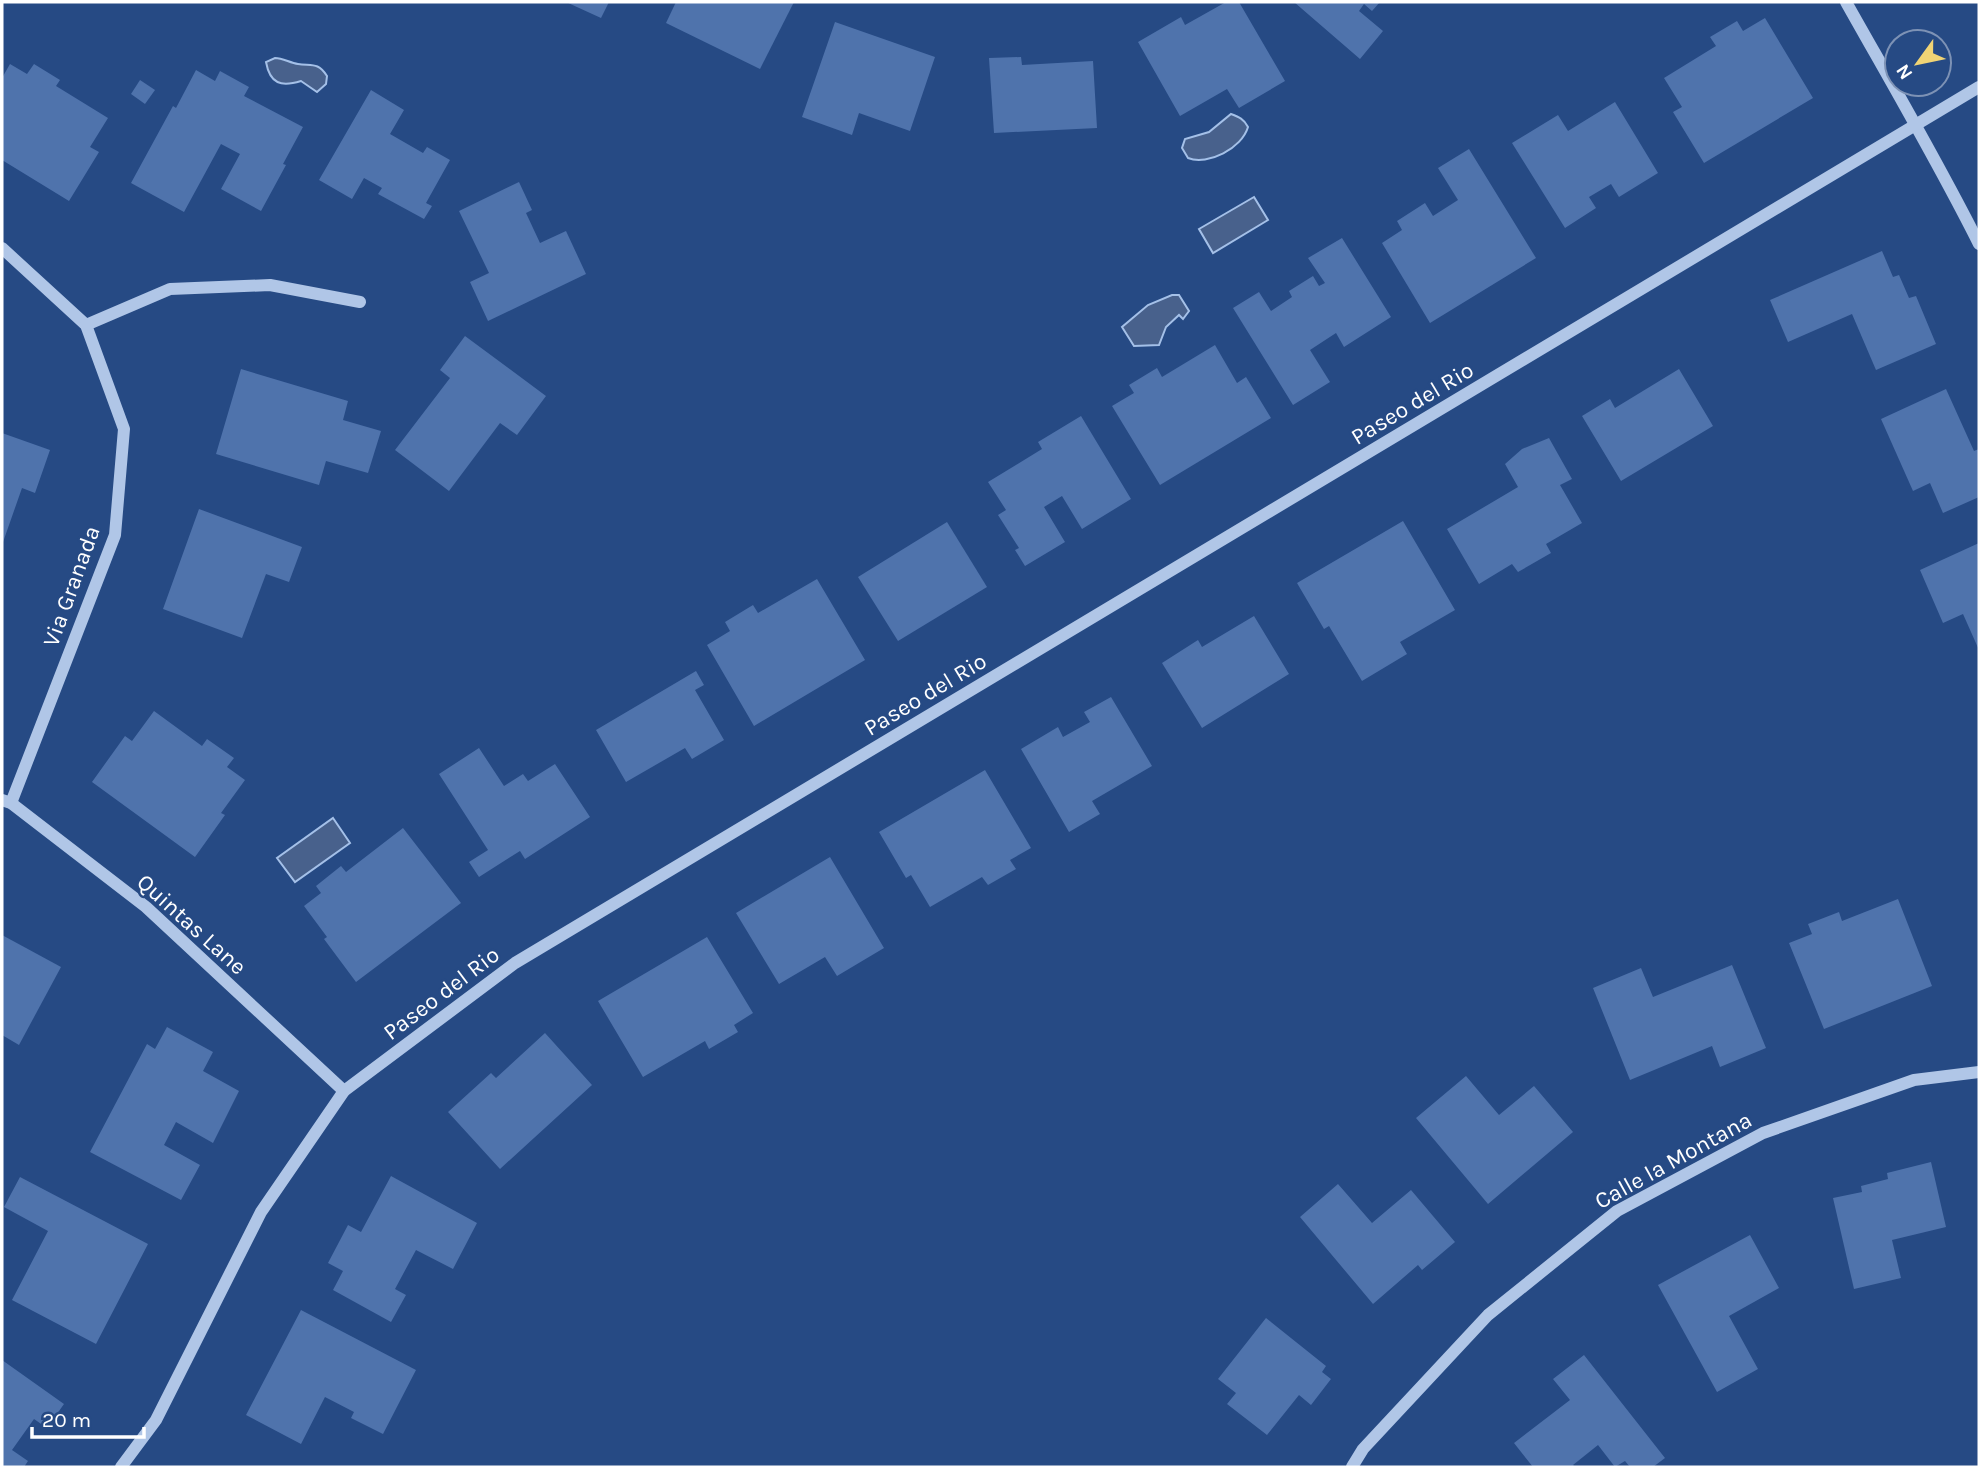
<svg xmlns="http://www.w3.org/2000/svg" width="1981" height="1469" font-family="Karla,sans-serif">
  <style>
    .water { fill: #48618c; stroke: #a4c0e8; stroke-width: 2 }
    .building { fill: #4f73ac }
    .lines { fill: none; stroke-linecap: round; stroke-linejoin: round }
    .minor { stroke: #b0c6e7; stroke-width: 12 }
    .labels { text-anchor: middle; stroke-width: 5; stroke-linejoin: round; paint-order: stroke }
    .street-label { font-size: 23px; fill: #fff; stroke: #264a84 }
  </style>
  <rect width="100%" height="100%" fill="#264a84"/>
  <!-- water -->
  <g class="water">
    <path d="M275,58c8,0 15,5 23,6 14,2 20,-2 29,12l-1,8 -9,8 -16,-11c-20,6 -31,3 -35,-19z"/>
    <path d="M1231,114c8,3 13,5 17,13 -6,21 -40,39 -60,31l-6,-10 3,-9 24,-7z"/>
    <path d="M1254,197l14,23 -55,33 -14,-24z"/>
    <path d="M1172,295h7l10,16 -6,8 -4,-4 -13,12 -7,18 -25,1 -12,-19 26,-22z"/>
    <path d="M333,818l17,25 -55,39 -18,-24z"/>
  </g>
  <!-- building -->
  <g class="building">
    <path d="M566,2h43l-8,16z"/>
    <path d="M676,2h118l-34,67 -94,-46z"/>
    <path d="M1226,2h13l46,79 -46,27 -12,-19 -47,27 -42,-74 43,-25 4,8z"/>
    <path d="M1294,2h86l-8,9 -8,-7 -5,7 24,20 -23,28z"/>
    <path d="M1765,18l48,80 -109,65 -31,-51 9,-5 -18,-29 52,-32 -6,-9 27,-16 6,10z"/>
    <path d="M835,22l100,35 -25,74 -51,-18 -7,22 -50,-18z"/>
    <path d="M1021,57l1,8 71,-4 4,67 -103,5 -5,-75z"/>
    <path d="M10,64l17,10 7,-10 26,16 -4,6 52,32 -18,29 9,5 -30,49 -67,-41v-82z"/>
    <path d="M196,70l19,11 5,-10 29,16 -5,9 59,31 -20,37 3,1 -25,46 -40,-22 19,-35 -19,-10 -37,68 -53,-29 42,-77 3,2z"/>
    <path d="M140,80l15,10 -10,14 -14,-10z"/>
    <path d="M371,90l33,20 -14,24 33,19 4,-6 23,13 -24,43 6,3 -8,13 -46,-25 4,-6 -18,-10 -12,21 -33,-19z"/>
    <path d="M1615,102l43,71 -39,24 -8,-13 -22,13 7,11 -31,20 -53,-85 46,-28 10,16z"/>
    <path d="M1469,149l67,109 -106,65 -48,-80 20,-13 -5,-9 28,-18 8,13 25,-16 -20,-32z"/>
    <path d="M519,182l13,28 -6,3 14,30 26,-12 20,43 -98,47 -18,-39 19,-9 -30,-62z"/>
    <path d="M1342,238l49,79 -47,30 -8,-14 -26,17 20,32 -37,23 -60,-97 26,-16 12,19 21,-14 -3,-6 24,-15 6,10 6,-3 -17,-25z"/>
    <path d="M1882,251l11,26 6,-2 10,23 7,-2 20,48 -60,26 -24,-56 -64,28 -18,-42z"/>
    <path d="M465,336l81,60 -29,39 -17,-12 -51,68 -54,-41 55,-72 -10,-8z"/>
    <path d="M1215,345l22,38 9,-6 25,41 -111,67 -48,-79 22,-13 -5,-8 28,-17 5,9z"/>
    <path d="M241,369l107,32 -5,19 38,11 -13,42 -42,-12 -7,24 -103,-31z"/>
    <path d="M1679,369l34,57 -92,55 -39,-65 28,-17 5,9z"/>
    <path d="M1946,389l28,62 5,-2v48l-36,16 -13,-30 -17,8 -32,-72z"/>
    <path d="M1081,416l50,83 -49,30 -20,-33 -18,11 21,35 -40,24 -10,-16 4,-2 -21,-33 8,-5 -18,-28 54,-33 -4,-7z"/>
    <path d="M2,433l48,17 -15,43 -13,-5 -20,57z"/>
    <path d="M1549,438l23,41 -12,6 22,38 -36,21 5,9 -33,19 -6,-8 -33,20 -32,-55 71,-42 -13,-23 17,-15z"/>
    <path d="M199,509l103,38 -13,35 -23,-8 -24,64 -79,-29z"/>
    <path d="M1403,521l52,89 -55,32 7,12 -45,27 -33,-55 -5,3 -27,-46z"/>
    <path d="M947,522l40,65 -89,54 -40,-64z"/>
    <path d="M1979,543v107l-16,-36 -20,9 -23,-53z"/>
    <path d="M817,579l48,81 -111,66 -47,-81 23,-14 -5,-9 28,-17 5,8z"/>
    <path d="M1254,616l35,58 -87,54 -40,-65 36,-23 4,7z"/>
    <path d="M696,671l8,14 -9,5 29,50 -32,19 -7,-11 -59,34 -30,-52z"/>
    <path d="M1111,697l41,69 -60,35 8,13 -31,18 -48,-83 37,-22 5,10 27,-15 -6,-10z"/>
    <path d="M154,711l48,35 5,-7 27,19 -7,9 18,13 -24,33 4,2 -30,42 -103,-75 33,-46 7,5z"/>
    <path d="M479,748l25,38 19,-12 5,7 27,-17 35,53 -65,42 -5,-8 -41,26 -10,-15 19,-12 -49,-76z"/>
    <path d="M985,770l46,78 -21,12 6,9 -28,16 -6,-8 -52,30 -19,-32 -5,3 -27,-46z"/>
    <path d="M403,828l58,75 -105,79 -32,-43 3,-2 -23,-31 17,-13 -5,-7 25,-20 5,6z"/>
    <path d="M830,857l54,91 -47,28 -12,-19 -46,27 -43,-71z"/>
    <path d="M1898,899l34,87 -108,43 -35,-86 23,-9 -4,-10 31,-12 3,9z"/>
    <path d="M2,935l59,32 -42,78 -17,-10z"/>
    <path d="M707,937l46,76 -19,12 4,7 -29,17 -4,-8 -62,36 -45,-76z"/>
    <path d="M1732,965l34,83 -46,19 -8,-21 -82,34 -37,-92 48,-20 12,29z"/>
    <path d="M167,1027l46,25 -10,19 36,20 -26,52 -37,-21 -12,23 36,20 -19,35 -91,-48 57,-108 8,5z"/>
    <path d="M545,1033l47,52 -92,84 -52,-57 43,-39 5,5z"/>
    <path d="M1466,1076l33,39 35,-29 39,46 -85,72 -72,-86z"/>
    <path d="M1931,1162l15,65 -54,13 9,38 -47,11 -21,-91 29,-6 -1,-6 27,-7 -1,-6z"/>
    <path d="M391,1176l86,47 -24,46 -37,-19 -21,39 11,6 -15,27 -58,-32 10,-19 -15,-8 20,-38 13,7z"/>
    <path d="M20,1177l128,67 -52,100 -84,-44 36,-69 -44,-24z"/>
    <path d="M1338,1184l34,39 39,-33 44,52 -33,28 -4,-5 -45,39 -73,-87z"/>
    <path d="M1750,1235l29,53 -50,28 29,53 -41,23 -59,-107z"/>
    <path d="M301,1310l115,60 -33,64 -32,-16 3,-6 -29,-15 -24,47 -55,-29z"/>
    <path d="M1266,1318l60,48 -4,6 9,7 -20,26 -12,-10 -32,40 -40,-31 9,-11 -18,-14z"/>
    <path d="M1584,1355l81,103 -12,9h-23l-5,-6 -10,6 -17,-22 -25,20 2,2h-42l-19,-24 56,-43 -17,-21z"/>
    <path d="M2,1360l62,44 -17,24 -13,-9 -22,31 16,11 -4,6h-22z"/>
  </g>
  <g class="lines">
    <!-- minor -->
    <g class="minor">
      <path d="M1846,2c45,80 92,160 133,242"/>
      <path d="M2,248l84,77 38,104 -9,106 -104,268"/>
      <path d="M86,325l84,-36 100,-4 90,17"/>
      <path d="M2,800l9,3 135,104 198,184"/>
      <path d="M121,1467l35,-47 105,-208 83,-121 171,-128 1464,-876"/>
      <path d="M1352,1467l11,-18 125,-134 129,-104 146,-78 151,-53 65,-8"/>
    </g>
  </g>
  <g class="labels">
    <!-- street labels -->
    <g class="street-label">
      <text transform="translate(1412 403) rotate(-31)" y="8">Paseo del Rio</text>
      <text transform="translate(71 586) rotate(-70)" y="8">Via Granada</text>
      <text transform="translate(925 694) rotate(-31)" y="8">Paseo del Rio</text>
      <text transform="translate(192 924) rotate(42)" y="8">Quintas Lane</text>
      <text transform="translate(441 993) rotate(-37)" y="8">Paseo del Rio</text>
      <text transform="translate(1673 1160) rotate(-29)" y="8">Calle la Montana</text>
    </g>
  </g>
  <!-- border -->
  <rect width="1981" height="1469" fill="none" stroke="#ffffff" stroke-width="7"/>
  <!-- north arrow -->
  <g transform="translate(1918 63) rotate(237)"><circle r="33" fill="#264a84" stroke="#7d92b5" stroke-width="2"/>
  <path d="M0-5L12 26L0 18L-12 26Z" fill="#f0d475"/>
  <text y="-10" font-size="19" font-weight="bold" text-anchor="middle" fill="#ffffff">N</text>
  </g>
  <!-- scale -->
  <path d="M32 1427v10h112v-10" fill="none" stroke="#ffffff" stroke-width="3.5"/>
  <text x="42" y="1427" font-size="21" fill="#ffffff" stroke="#264a84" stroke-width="5" paint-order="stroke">20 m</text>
</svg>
